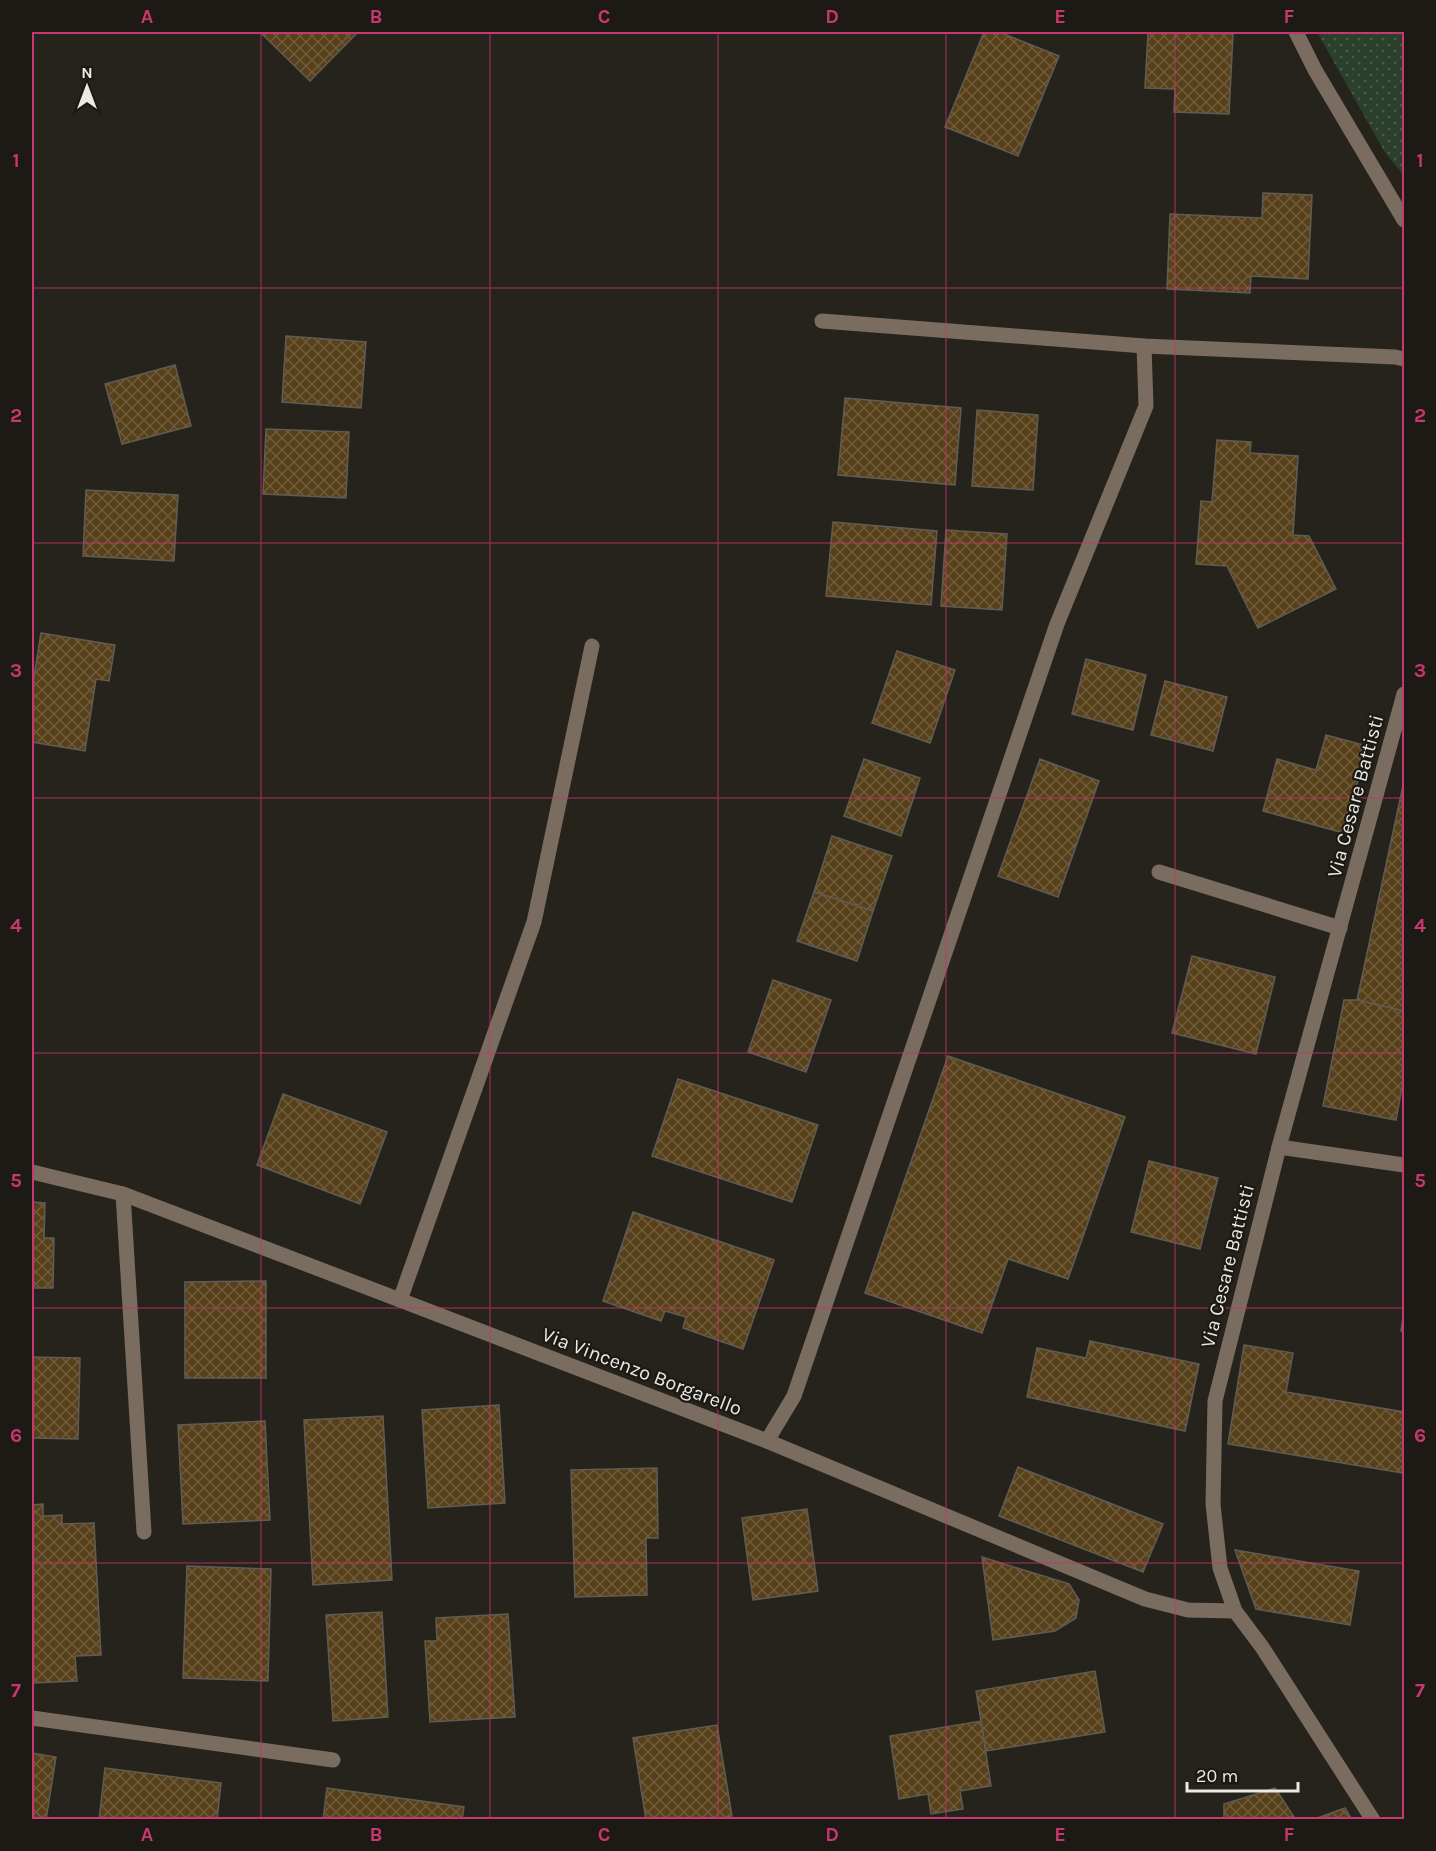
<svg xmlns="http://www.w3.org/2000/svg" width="1436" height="1851" font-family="Karla,sans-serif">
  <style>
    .grass { fill: url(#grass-dots) }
    .building { fill: url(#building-cross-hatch); stroke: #605c55; stroke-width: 1.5 }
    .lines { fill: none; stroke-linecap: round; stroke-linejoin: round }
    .minor { stroke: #7a6c5e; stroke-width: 15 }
    .grid { fill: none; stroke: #c83770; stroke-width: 1.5; stroke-opacity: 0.55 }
    .labels { text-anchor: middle; stroke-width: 4.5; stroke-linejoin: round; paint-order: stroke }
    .street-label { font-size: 20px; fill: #ebe9e5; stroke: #1d1914 }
    .neatline { fill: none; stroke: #c83770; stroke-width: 2 }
    .grid-label { font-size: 20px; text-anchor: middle; font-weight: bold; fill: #c83770 }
  </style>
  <defs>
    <pattern id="grass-dots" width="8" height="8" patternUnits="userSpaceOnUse" patternTransform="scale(1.5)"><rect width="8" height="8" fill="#2a402c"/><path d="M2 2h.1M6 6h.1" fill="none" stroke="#495c4a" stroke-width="1.8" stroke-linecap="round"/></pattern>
    <pattern id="building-cross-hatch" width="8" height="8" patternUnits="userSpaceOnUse" patternTransform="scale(1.5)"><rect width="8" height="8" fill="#57401a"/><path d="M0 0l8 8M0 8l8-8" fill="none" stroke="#6f5c3b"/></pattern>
  </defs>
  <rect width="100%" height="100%" fill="#26231d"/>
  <!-- grass -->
  <path class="grass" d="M1317,32h87v144l-20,-25z"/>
  <!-- building -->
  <g class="building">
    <path d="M260,32h98l-48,49z"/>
    <path d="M984,32h15l60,24 -41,100 -73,-29z"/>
    <path d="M1148,32l85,2 -4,80 -55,-2 1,-23 -30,-1z"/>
    <path d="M1263,193l49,2 -4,84 -57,-3 -1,17 -83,-4 3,-75 92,4z"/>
    <path d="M286,336l80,6 -5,66 -79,-6z"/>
    <path d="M175,365l16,61 -69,18 -17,-60z"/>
    <path d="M845,398l116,10 -6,77 -117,-10z"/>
    <path d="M977,410l61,5 -5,75 -61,-4z"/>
    <path d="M266,429l83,3 -3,66 -83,-4z"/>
    <path d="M1217,440l34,2 -1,11 48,3 -5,79 16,1 27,53 -78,39 -31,-62 -31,-2 5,-63 11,1z"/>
    <path d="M86,490l92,5 -4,66 -91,-5z"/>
    <path d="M833,522l104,9 -6,74 -105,-9z"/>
    <path d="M946,530l61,4 -5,76 -61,-4z"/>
    <path d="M41,633l74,12 -6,36 -13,-2 -11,72 -53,-9v-53z"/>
    <path d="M897,651l58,19 -25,73 -58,-20z"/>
    <path d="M1086,659l60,16 -13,55 -61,-16z"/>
    <path d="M1165,681l62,16 -14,54 -62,-16z"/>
    <path d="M1326,735l41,11 -23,87 -81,-22 14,-52 39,11z"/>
    <path d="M864,759l56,19 -19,58 -57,-20z"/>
    <path d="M1040,759l59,22 -41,116 -60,-21z"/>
    <path d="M1404,781v230l-47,-11z"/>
    <path d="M832,836l60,20 -19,55 -59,-19z"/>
    <path d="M814,892l59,19 -16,50 -60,-20z"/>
    <path d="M1192,956l83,21 -19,77 -84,-21z"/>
    <path d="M773,980l58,20 -25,72 -58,-20z"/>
    <path d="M1344,1000h13l47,11v65l-8,44 -73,-14z"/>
    <path d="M948,1056l177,61 -57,162 -60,-20 -26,74 -117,-40z"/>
    <path d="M678,1079l140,46 -26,77 -140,-46z"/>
    <path d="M283,1094l104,38 -27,72 -103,-39z"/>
    <path d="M1149,1161l69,17 -18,71 -69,-17z"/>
    <path d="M32,1202l13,1 -1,35h10l-1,50h-21z"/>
    <path d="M633,1212l141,48 -31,89 -60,-21 3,-11 -21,-6 -4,10 -58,-20z"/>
    <path d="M266,1281v97h-81v-96z"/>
    <path d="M1404,1310v22l-3,-1z"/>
    <path d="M1090,1341l109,23 -14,67 -158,-34 10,-49 49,10z"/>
    <path d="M1244,1345l49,8 -7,39 118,20v47l-2,14 -174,-29z"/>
    <path d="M32,1357l48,1 -2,81 -46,-1z"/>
    <path d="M499,1405l6,98 -77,5 -6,-98z"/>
    <path d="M383,1416l9,164 -79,5 -9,-165z"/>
    <path d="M265,1421l5,99 -87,4 -5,-99z"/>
    <path d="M1018,1467l145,57 -20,48 -144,-56z"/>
    <path d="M657,1468l1,70h-12l1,57 -72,2 -4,-127z"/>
    <path d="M43,1504v12l19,-1v9l32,-1 7,132 -26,1 2,25 -45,2v-178z"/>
    <path d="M807,1509l11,82 -65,9 -11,-82z"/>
    <path d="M1235,1550l124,21 -9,54 -94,-16z"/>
    <path d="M982,1557l87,27 10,16 -3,18 -21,13 -62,9z"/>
    <path d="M187,1566l84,3 -3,112 -85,-3z"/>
    <path d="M382,1612l6,105 -55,4 -7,-106z"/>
    <path d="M508,1614l7,103 -85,5 -5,-81h12l-1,-23z"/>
    <path d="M1095,1671l10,61 -119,19 -10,-60z"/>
    <path d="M981,1721l10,65 -31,5 3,18 -32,5 -3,-20 -29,5 -9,-63z"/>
    <path d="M717,1725l15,91 -23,4h-63l-13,-82z"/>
    <path d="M32,1753l24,4 -10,63h-14z"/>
    <path d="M105,1768l116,15 -4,37h-118z"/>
    <path d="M327,1788l137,19 -2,13h-139z"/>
    <path d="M1275,1788l21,32h-72v-16z"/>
    <path d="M1345,1808l7,12h-40z"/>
  </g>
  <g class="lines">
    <!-- minor -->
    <g class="minor">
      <path d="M1296,32l19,38 89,150"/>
      <path d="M822,321l322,25 251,11 9,2"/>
      <path d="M1159,872l181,56"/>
      <path d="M1279,1147l125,18"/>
      <path d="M32,1172l91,22 277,106 367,141 378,158 43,11 47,1"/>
      <path d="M123,1194l21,338"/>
      <path d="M400,1300l134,-378 58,-276"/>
      <path d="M767,1441l27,-45 263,-772 89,-218 -2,-60"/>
      <path d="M32,1718l301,42"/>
      <path d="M1373,1820l-111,-173 -27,-36 -15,-43 -7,-64 1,-52 1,-51 64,-254 125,-453"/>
    </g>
  </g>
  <!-- grid -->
  <path class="grid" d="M261,32v1788M490,32v1788M718,32v1788M946,32v1788M1175,32v1788M32,288h1372M32,543h1372M32,798h1372M32,1053h1372M32,1308h1372M32,1563h1372"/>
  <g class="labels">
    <!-- street labels -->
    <g class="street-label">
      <text transform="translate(1355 796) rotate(-75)" y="7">Via Cesare Battisti</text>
      <text transform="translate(1227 1266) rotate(-76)" y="7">Via Cesare Battisti</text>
      <text transform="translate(642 1371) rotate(21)" y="7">Via Vincenzo Borgarello</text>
    </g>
  </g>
  <!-- border -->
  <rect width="1436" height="1851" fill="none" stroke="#1d1914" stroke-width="66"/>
  <!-- north arrow -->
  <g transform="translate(87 87)" stroke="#1d1914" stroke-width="4.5" paint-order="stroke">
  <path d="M0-4.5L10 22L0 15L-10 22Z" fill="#ebe9e5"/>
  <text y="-9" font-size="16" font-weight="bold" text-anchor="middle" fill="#ebe9e5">N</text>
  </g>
  <!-- scale -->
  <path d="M1187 1782v9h111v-9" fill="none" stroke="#ebe9e5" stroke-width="3"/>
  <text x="1196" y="1782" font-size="18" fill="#ebe9e5" stroke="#1d1914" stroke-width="4.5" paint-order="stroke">20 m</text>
  <rect x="33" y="33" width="1370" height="1785" class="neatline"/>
  <g class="grid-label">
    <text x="147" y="23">A</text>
    <text x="376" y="23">B</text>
    <text x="604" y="23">C</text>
    <text x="832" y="23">D</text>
    <text x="1060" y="23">E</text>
    <text x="1289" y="23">F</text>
    <text x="16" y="167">1</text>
    <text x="1420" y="167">1</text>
    <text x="16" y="422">2</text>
    <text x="1420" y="422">2</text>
    <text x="16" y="677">3</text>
    <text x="1420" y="677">3</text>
    <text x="16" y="932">4</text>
    <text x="1420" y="932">4</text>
    <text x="16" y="1187">5</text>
    <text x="1420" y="1187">5</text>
    <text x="16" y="1442">6</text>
    <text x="1420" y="1442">6</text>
    <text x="16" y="1697">7</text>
    <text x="1420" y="1697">7</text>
    <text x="147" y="1841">A</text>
    <text x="376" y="1841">B</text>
    <text x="604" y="1841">C</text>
    <text x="832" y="1841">D</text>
    <text x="1060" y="1841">E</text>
    <text x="1289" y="1841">F</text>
  </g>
</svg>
